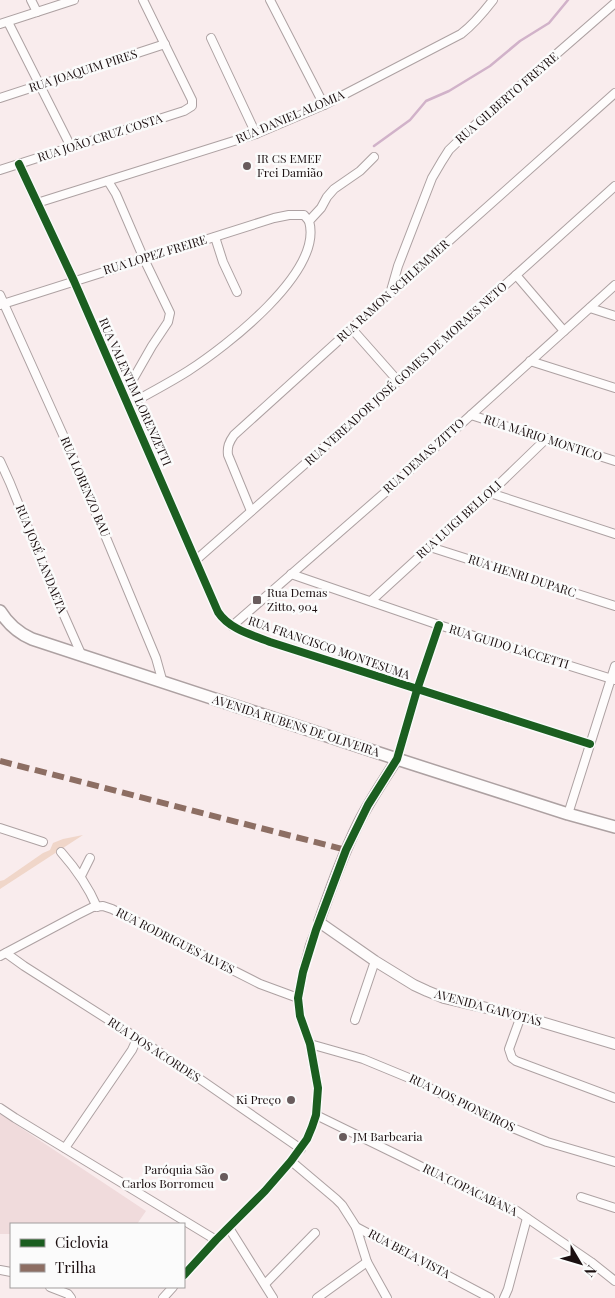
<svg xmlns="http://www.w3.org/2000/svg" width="615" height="1298" font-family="'Playfair Display',serif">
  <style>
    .built { fill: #f0dbdc }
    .green { fill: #f0d6c9 }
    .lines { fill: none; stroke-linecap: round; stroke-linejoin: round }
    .stream { stroke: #d1b2c9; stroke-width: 2.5 }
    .minor-casing { stroke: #ada1a2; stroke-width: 10 }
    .tertiary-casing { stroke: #ada1a2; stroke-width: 12 }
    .secondary-casing { stroke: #ada1a2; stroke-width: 14 }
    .minor { stroke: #fefcfc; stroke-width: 8 }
    .tertiary { stroke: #fefcfc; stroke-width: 10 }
    .secondary { stroke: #fefcfc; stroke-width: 11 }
    .quiet { stroke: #8d6e63; stroke-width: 6; stroke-dasharray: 12 6; stroke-linecap: butt }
    .cycleway-casing { stroke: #fbfbfb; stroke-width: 11 }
    .cycleway { stroke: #1b5e20; stroke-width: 8 }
    .poi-dot { fill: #695c5d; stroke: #fbfbfb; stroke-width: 2 }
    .labels { text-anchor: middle; stroke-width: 5; stroke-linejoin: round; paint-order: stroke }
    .street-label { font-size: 12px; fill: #1b0f10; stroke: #fbfbfb }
    .poi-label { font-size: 12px; fill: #1b0f10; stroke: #fbfbfb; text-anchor: start }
  </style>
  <rect width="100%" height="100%" fill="#f9eced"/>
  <!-- built -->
  <path class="built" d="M0,1114l146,97 -9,13h-126v10h-11z"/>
  <!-- green -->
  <path class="green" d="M83,835l-83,54v-8l4,-1 39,-27 7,-3 3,-7 10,-4z"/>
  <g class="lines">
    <!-- stream -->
    <path class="stream" d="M374,146l36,-26 16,-19 23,-10 41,-25 30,-25 29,-18 19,-23"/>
    <defs>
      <g id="minor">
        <path d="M31,0l6,12"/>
        <path d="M270,0l54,105"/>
        <path d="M8,22l63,125"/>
        <path d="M0,24l74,-24"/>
        <path d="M211,38l45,96"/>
        <path d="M0,98l165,-54"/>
        <path d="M19,164l55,117 144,331c11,17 34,23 52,30l320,102"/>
        <path d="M0,170l184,-59 8,-5v-6l-49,-100"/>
        <path d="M108,181l8,13 28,65 26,54 -2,9 -16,24 -28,49"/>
        <path d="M37,203l219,-69 68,-29 137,-71c13,-10 22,-21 32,-34"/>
        <path d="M215,237l8,25 14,30"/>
        <path d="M516,275l48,56"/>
        <path d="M390,294l8,-28 34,-88 10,-17 7,-11 26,-25 140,-122"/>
        <path d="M0,295l68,151 88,212 7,25"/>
        <path d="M0,305l274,-87 15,-3h15l5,6"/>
        <path d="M590,308l25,8"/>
        <path d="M352,329l46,52"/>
        <path d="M530,361l85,27"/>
        <path d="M128,405c20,-11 41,-22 60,-34 37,-24 136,-99 121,-150l12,-13 6,-11 7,-8 26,-18 14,-14"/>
        <path d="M471,415l144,46"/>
        <path d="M0,461l10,22 45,112 27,61"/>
        <path d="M490,493l125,41"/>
        <path d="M251,511l-23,-56c-1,-8 1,-13 6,-20l188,-170 193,-172"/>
        <path d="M430,547l185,59"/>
        <path d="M196,560l169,-149 250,-225"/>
        <path d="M291,574l148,51 176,55"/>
        <path d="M371,601l59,-54 60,-54 57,-55"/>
        <path d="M232,626l157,-137 226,-204"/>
        <path d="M397,759l20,-69 22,-65"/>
        <path d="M568,814l47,-148"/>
        <path d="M0,828l43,14"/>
        <path d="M61,852c15,17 27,34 36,55"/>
        <path d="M81,876l9,-18"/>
        <path d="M6,953l18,13 157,100 120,83"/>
        <path d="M0,956l77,-41 16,-8 10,-1 9,3 148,75 38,14"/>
        <path d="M521,1016l-12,33 3,9 4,3 99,37"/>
        <path d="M355,1020l20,-59"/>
        <path d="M310,1044l53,15 46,19 94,46 44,18 68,20"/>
        <path d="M0,1108l15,10 201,122"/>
        <path d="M316,1115l88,43 44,22 69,31 74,51 24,19"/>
        <path d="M65,1148l67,-98 5,-11"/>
        <path d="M291,1161l45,38 6,6 14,22 134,71"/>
        <path d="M581,1197l34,11"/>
        <path d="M356,1227l11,35 20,36"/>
        <path d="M229,1228l44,70"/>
        <path d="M0,1270l11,2"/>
        <path d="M184,1275l32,-35 49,-49 26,-30 16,-22 5,-12 4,-12 2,-27 -8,-44 -10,-28 -2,-18 5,-26 7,-27 9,-23"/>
        <path d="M265,1284l50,-51"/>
        <path d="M50,1287l18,7 3,4"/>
        <path d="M163,1298l10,-11"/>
        <path d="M317,1298l50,-36"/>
        <path d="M504,1298l4,-9 19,-71"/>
      </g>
      <path id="tertiary" d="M397,759c-13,21 -27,41 -38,63 -16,32 -28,66 -40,100l56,39 39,24 13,6 17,7 77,18 94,28"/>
      <path id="secondary" d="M0,611c8,13 18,22 32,28l365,120 171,55 47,13"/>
    </defs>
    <!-- minor casing -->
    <use href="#minor" class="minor-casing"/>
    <!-- tertiary casing -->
    <use href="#tertiary" class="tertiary-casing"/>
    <!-- secondary casing -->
    <use href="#secondary" class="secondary-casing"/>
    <!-- minor -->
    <use href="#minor" class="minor"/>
    <!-- tertiary -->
    <use href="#tertiary" class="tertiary"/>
    <!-- secondary -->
    <use href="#secondary" class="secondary"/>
    <!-- quiet -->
    <path class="quiet" d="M0,761l346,89"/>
    <defs>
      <g id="cycleway">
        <path d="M19,164l55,117 144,331c11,17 34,23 52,30l320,102"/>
        <path d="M184,1275l32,-35 49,-49 26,-30 16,-22 5,-12 4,-12 2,-27 -8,-44 -10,-28 -2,-18 5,-26 13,-42 30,-80 22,-45 29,-46 20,-69 22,-65"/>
      </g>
    </defs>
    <!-- cycleway casing -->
    <use href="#cycleway" class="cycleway-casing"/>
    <!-- cycleway -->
    <use href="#cycleway" class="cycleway"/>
  </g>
  <!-- markers -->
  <g class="poi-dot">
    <circle cx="247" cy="166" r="5"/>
    <rect x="252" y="595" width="10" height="10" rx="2.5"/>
    <circle cx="291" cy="1100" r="5"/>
    <circle cx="343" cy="1137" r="5"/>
    <circle cx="224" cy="1177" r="5"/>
  </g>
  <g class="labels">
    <!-- street labels -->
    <g class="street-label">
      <text transform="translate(83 71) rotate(-18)" y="4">RUA JOAQUIM PIRES</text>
      <text transform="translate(507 98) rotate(-41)" y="4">RUA GILBERTO FREYRE</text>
      <text transform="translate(290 117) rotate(-23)" y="4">RUA DANIEL ALOMIA</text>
      <text transform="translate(100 138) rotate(-18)" y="4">RUA JOÃO CRUZ COSTA</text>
      <text transform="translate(155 255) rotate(-17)" y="4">RUA LOPEZ FREIRE</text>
      <text transform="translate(393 291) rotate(-42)" y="4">RUA RAMON SCHLEMMER</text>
      <text transform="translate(406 374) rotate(-42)" y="4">RUA VEREADOR JOSÉ GOMES DE MORAES NETO</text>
      <text transform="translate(135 392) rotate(66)" y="4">RUA VALENTIM LORENZETTI</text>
      <text transform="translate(543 438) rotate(18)" y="4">RUA MÁRIO MONTICO</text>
      <text transform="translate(424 456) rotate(-42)" y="4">RUA DEMAS ZITTO</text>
      <text transform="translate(85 487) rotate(67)" y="4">RUA LORENZO BAU</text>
      <text transform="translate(459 520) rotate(-42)" y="4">RUA LUIGI BELLOLI</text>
      <text transform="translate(41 559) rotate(68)" y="4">RUA JOSÉ LANDAETA</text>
      <text transform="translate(522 576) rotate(18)" y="4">RUA HENRI DUPARC</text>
      <text transform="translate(509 647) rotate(17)" y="4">RUA GUIDO LACCETTI</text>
      <text transform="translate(329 648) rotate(19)" y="4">RUA FRANCISCO MONTESUMA</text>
      <text transform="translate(296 726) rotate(18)" y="4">AVENIDA RUBENS DE OLIVEIRA</text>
      <text transform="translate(175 941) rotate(27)" y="4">RUA RODRIGUES ALVES</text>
      <text transform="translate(488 1008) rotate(15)" y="4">AVENIDA GAIVOTAS</text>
      <text transform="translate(154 1050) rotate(33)" y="4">RUA DOS ACORDES</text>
      <text transform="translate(462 1103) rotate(26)" y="4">RUA DOS PIONEIROS</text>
      <text transform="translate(470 1190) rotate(26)" y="4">RUA COPACABANA</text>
      <text transform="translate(409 1254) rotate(28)" y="4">RUA BELA VISTA</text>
    </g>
    <!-- poi labels -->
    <g class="poi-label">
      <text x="257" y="163">IR CS EMEF<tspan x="257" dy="14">Frei Damião</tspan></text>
      <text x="267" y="597">Rua Demas<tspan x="267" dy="14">Zitto, 904</tspan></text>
      <text x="281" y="1104" text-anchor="end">Ki Preço</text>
      <text x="353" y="1141">JM Barbearia</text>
      <text x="214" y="1174" text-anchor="end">Paróquia São<tspan x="214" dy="14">Carlos Borromeu</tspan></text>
    </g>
  </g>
  <!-- legend -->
  <rect x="10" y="1223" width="175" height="65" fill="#fbfbfb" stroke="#a19d9d"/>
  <rect x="20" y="1239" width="25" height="8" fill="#1b5e20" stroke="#a19d9d"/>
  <text x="55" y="1248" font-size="15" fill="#1b0f10">Ciclovia</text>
  <rect x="20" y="1264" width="25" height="8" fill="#8d6e63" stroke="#a19d9d"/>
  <text x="55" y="1273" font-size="15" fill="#1b0f10">Trilha</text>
  <!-- north arrow -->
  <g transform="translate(580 1263) rotate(128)" stroke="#fbfbfb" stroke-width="4" paint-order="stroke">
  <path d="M0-4L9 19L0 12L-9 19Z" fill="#1b0f10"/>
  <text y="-8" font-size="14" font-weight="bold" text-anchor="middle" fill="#1b0f10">N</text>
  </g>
</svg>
